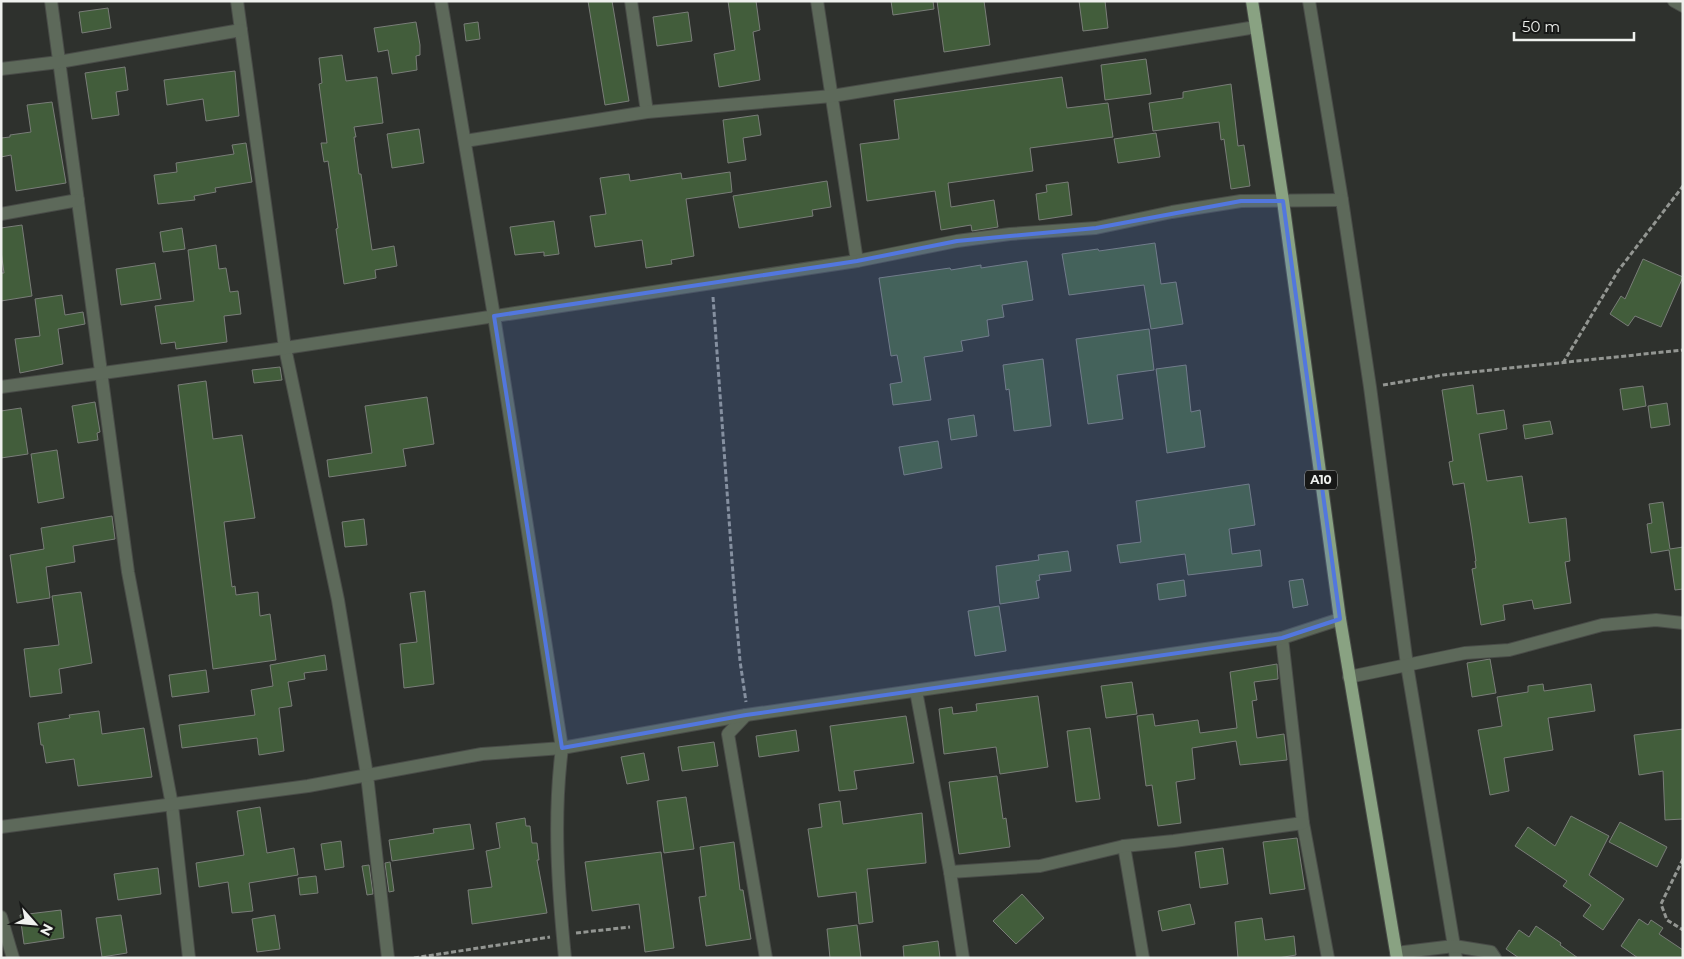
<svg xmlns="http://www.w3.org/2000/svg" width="1684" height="959" font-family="Montserrat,sans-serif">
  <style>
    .building { fill: #425d3b; stroke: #797d78 }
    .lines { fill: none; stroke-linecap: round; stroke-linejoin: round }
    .minor-casing { stroke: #494c48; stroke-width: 14 }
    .primary-casing { stroke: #494c48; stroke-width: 14 }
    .path { stroke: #939692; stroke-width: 3; stroke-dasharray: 5 2.5; stroke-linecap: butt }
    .minor { stroke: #5d695a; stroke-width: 12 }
    .primary { stroke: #89a282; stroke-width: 12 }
    .marked { fill: #5277de; fill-opacity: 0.2; stroke: #5277de; stroke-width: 4; stroke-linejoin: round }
    .labels { text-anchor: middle; stroke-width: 4; stroke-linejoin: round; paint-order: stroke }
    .shield { fill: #171817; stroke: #aeb0ae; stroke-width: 1 }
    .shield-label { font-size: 12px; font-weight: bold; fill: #eff1ee }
  </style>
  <rect width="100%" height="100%" fill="#2e312d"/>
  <!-- building -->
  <g class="building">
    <path d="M588,1h24l17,100 -24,4z"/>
    <path d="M728,1h28l4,29 -7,2 7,48 -41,7 -5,-33 21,-4z"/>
    <path d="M891,1h42l1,8 -41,6z"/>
    <path d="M937,1h47l6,44 -46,7z"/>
    <path d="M1079,1h26l3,27 -25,3z"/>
    <path d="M108,8l3,20 -29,5 -3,-21z"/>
    <path d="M688,12l4,29 -35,5 -4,-29z"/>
    <path d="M416,22l4,23v10l-4,1 1,14 -25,4 -4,-24 -10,2 -4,-24z"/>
    <path d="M478,22l2,17 -14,2 -2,-17z"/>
    <path d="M342,55l4,26 31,-4 6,46 -29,4 2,10h-2l5,37h2l11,76 22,-4 3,20 -22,4 1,8 -32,6 -8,-55 2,-1 -10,-67 -4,1 -3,-19h6l-8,-59 3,-1 -3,-25z"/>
    <path d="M1146,59l5,35 -46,6 -4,-35z"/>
    <path d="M125,67l3,23 -12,2 3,23 -27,4 -7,-46z"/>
    <path d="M235,71l4,45 -33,5 -3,-22 -36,6 -3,-25z"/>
    <path d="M1062,77l5,31 41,-5 5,34 -83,11 3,23 -85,12 3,24 43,-7 4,27 -26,4 -1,-6 -30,5 -6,-39 -68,10 -7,-57 39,-5 -5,-39z"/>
    <path d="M1231,84l7,62 6,-1 6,41 -19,3 -7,-50 -3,1 -2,-18 -66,9 -4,-28 34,-5v-6z"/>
    <path d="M52,102l14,81 -50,8 -5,-36 -10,2v-19l9,-1v-2l21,-3 -4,-27z"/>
    <path d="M758,115l3,20 -18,3 3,22 -18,3 -5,-43z"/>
    <path d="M419,129l5,34 -32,5 -5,-34z"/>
    <path d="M1156,133l4,24 -42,6 -4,-24z"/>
    <path d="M246,143l6,39 -37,6 1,4 -22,4 1,4 -37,4 -4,-29 23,-3 -1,-9 58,-9 -2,-9z"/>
    <path d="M730,172l2,20 -46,7 8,57 -23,4 1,4 -26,4 -4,-28 -47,7 -5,-31 16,-2 -6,-36 29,-4 1,7 51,-8 1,6z"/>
    <path d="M827,181l4,26 -19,3 1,6 -74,12 -6,-32z"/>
    <path d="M1068,182l4,33 -33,5 -3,-26 11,-2 -1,-7z"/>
    <path d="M554,221l5,33 -15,2v-4l-29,3 -5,-28z"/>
    <path d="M22,225l10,71 -31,5v-28h3l-3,-22v-23z"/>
    <path d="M182,228l3,21 -22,3 -3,-20z"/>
    <path d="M1155,243l6,41 15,-2 7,42 -32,5 -7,-44 -75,10 -7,-41 36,-5 1,2z"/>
    <path d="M216,245l3,24 7,-1 4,24 8,-1 3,23 -17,2 3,26 -51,7 -1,-7 -14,2 -6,-38 39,-5 -6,-51z"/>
    <path d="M1643,259l40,18 -22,50 -26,-11 -7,10 -18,-12 11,-18 4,3z"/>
    <path d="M1027,261l6,39 -31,5 2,12 -17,3 2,16 -28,5 2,10 -39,6 7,43 -38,5 -3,-21 12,-2 -5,-27 -6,1 -12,-78 71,-10 1,2 30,-5v3z"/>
    <path d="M155,263l6,36 -40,6 -5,-36z"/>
    <path d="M62,295l3,20 18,-3 2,12 -27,5 5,35 -43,9 -5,-34 25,-3 -5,-37z"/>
    <path d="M1149,329l5,41 -37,5 6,44 -35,5 -12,-85z"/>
    <path d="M1043,359l8,67 -37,5 -5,-42 -3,1 -3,-25z"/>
    <path d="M1186,365l5,47 9,-2 5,37 -38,6 -11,-84z"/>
    <path d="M280,367l2,13 -28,3 -2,-13z"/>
    <path d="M206,381l7,58 29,-4 13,83 -31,4 8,65 3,-1 1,9 22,-3 2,24 10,-2 6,46 -63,9 -35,-284z"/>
    <path d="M1473,385l4,29 27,-4 3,19 -28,5 8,47 35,-5 7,47 37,-5 4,43 -5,1 6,41 -37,6 -2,-9 -29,5 2,15 -24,5 -9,-56 4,-1 -1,-7h1l-5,-34 -7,-44 -11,2 -4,-23 4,-1 -11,-71z"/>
    <path d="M1643,386l3,20 -23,4 -3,-21z"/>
    <path d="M427,397l7,47 -31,5 3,17 -77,11 -2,-17 45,-7 -7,-47z"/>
    <path d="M95,402l5,30 -3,1 1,7 -20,3 -6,-37z"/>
    <path d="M1667,403l3,22 -19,3 -3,-22z"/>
    <path d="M21,408l7,46 -27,4v-47z"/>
    <path d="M974,415l3,21 -26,4 -3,-21z"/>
    <path d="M1550,421l3,13 -28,5 -2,-14z"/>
    <path d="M938,441l4,27 -38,7 -5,-28z"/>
    <path d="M57,450l7,48 -26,5 -7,-49z"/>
    <path d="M1249,484l6,41 -26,4 3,25 28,-4 2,16 -74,9 -3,-21 -65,9 -3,-18 24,-3 -5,-41z"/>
    <path d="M1663,502l7,47 13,-2v42l-8,1 -6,-40 -18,3 -4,-29 5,-1 -3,-19z"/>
    <path d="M112,516l3,23 -42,7 2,16 -29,5 4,31 -33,5 -7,-48 34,-6 -3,-21z"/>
    <path d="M364,519l3,26 -22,2 -3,-25z"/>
    <path d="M1068,551l3,20 -32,4 1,5 -4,1 3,17 -39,6 -4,-38 43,-6 -1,-5z"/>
    <path d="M1303,579l5,26 -15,3 -4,-27z"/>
    <path d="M1184,580l2,16 -27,4 -2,-16z"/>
    <path d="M425,591l9,93 -30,4 -4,-44 17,-2 -7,-49z"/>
    <path d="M81,592l11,71 -33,6 3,24 -32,4 -6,-48 35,-4 -7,-49z"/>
    <path d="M999,606l7,45 -31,5 -7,-45z"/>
    <path d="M325,655l2,15 -23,3 1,6 -17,3 4,24 -13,2 5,43 -25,4 -2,-17 -75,10 -3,-23 76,-10 -4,-25 22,-4 -3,-21z"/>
    <path d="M1490,659l6,34 -24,4 -5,-34z"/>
    <path d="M1277,664l1,15 -24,3 3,18 -5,1 5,37 27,-4 3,26 -47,5 -4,-24 -44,7 3,31 -19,3 5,41 -23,3 -6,-41 -6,1 -9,-70 16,-2 2,12 43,-6 2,13 37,-5 -7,-56z"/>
    <path d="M206,670l3,22 -37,5 -3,-22z"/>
    <path d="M1132,682l5,32 -31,4 -5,-32z"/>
    <path d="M1543,684l1,7 47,-7 4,27 -47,7 5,32 -49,8 5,33 -19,4 -12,-65 24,-4 -5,-29 31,-5v-6z"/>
    <path d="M1038,696l10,71 -48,7 -4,-27 -52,7 -5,-45 13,-2 1,7 24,-3 -1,-7z"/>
    <path d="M99,711l3,23 42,-6 8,49 -74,9 -4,-27 -28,4 -3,-18h-2l-3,-22 32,-5 -1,-3z"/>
    <path d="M906,716l8,47 -60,8 3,18 -18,2 -9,-65z"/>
    <path d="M1090,728l10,71 -24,3 -9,-71z"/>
    <path d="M1683,729v90l-18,1 -2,-49 -24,4 -5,-40z"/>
    <path d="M796,730l3,21 -40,6 -3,-21z"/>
    <path d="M714,742l4,24 -36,5 -4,-24z"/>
    <path d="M644,753l5,27 -22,4 -6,-27z"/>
    <path d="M997,776l6,43 3,-1 4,29 -51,7 -10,-72z"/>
    <path d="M686,797l8,52 -30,4 -7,-52z"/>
    <path d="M840,801l3,23 79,-11 4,50 -59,6 6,53 -14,2 -3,-32 -38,5 -10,-68 14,-2 -3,-23z"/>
    <path d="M260,807l7,46 27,-5 4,27 -49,8 4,28 -21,2 -4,-31 -29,5 -3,-24 48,-8 -7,-44z"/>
    <path d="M1571,816l38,20 -20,39 35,24 -21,31 -20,-14 8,-11 -28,-19 4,-5 -52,-35 13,-19 27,19z"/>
    <path d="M525,818l1,8h4l2,17h5l2,17h-2l10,53 -75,11 -4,-34 24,-3 -6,-36 14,-3 -4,-25z"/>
    <path d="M1620,822l47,25 -10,20 -48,-25z"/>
    <path d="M470,824l4,25 -82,12 -3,-21 45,-7 -1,-4z"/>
    <path d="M1297,838l8,51 -35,5 -7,-52z"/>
    <path d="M341,841l3,26 -19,3 -4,-26z"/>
    <path d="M734,842l6,48h3l8,49 -45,7 -7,-49 7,-1 -6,-49z"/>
    <path d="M1223,848l5,36 -28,4 -5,-36z"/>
    <path d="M661,852l13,96 -29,4 -6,-48 -47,7 -7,-49z"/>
    <path d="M390,862l4,29 -5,1 -4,-29z"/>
    <path d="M369,865l4,29 -6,1 -5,-29z"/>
    <path d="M158,868l3,26 -43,6 -4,-26z"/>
    <path d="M316,876l2,17 -18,2 -2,-17z"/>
    <path d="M1022,894l22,24 -28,26 -23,-23z"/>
    <path d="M1190,904l5,20 -33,7 -4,-20z"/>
    <path d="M61,910l3,28 -40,6 -4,-29z"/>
    <path d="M121,915l6,38 -25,4 -6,-39z"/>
    <path d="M275,915l5,34 -23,3 -5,-33z"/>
    <path d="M1262,918l3,22 29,-4 2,19 -18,3h-40l-3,-36z"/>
    <path d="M1639,919l9,6 3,-5 12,8 -4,6 24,16v8h-45l-17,-12z"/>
    <path d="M857,925l4,33h-31l-3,-29z"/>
    <path d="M1536,926l25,17 -1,2 18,13h-59l-13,-9 13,-19 10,7z"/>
    <path d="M938,941l2,17h-36l-1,-12z"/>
  </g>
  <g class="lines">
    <defs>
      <g id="minor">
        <path d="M51,1l77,571 44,233 17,153"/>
        <path d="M237,1l48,347 53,252 29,175 21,183"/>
        <path d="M631,1l16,111"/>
        <path d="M817,1l40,260"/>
        <path d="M1309,1l33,199 28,187 37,278 49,293"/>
        <path d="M1674,1l9,5"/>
        <path d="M1,69l58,-7 182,-32"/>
        <path d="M465,141l182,-29 185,-16 424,-69"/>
        <path d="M1,214l77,-14"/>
        <path d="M1,387l284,-39 572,-87 100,-20 53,-7 86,-6 76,-16 69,-11 101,-1"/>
        <path d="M1282,638l21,185 25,135"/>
        <path d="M1349,677l116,-24 44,-3 93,-25 54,-5 27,3"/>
        <path d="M916,691l34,181 13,86"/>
        <path d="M746,715l-18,19 38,224"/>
        <path d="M1,827l307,-41 174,-32 80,-6 -68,-432 -53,-315"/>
        <path d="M1124,846l19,112"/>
        <path d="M950,872l90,-6 84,-20 50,-5 129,-18"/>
        <path d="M1,917l12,41"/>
        <path d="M1396,953l58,-7 37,6 4,6"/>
        <path d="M565,958c-7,-70 -12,-140 -3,-210l184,-33 536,-77 58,-19"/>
      </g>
      <path id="primary" d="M1252,1l31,200 57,418 57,339"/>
    </defs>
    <!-- minor casing -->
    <use href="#minor" class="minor-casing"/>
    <!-- primary casing -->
    <use href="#primary" class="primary-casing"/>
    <!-- path -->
    <g class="path">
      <path d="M713,297l22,305 5,59 6,41"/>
      <path d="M1563,363l55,-92 65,-85"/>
      <path d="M1383,385l60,-10 240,-25"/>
      <path d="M1683,859l-22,45 6,16 16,10"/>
      <path d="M576,933l54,-6"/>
      <path d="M414,958l136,-21"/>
    </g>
    <!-- minor -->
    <use href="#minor" class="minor"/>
    <!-- primary -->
    <use href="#primary" class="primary"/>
  </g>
  <!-- marked area -->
  <path class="marked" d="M1241,201h42l57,418 -58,19 -536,77 -184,33 -68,-432 363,-55 100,-20 139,-13z"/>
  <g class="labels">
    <!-- shield labels -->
    <rect class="shield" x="1305" y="470.5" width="32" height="19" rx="4"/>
    <g class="shield-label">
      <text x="1321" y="484">A10</text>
    </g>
  </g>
  <!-- border -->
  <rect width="1684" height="959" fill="none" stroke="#eff1ee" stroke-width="5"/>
  <!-- north arrow -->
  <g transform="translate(35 924) rotate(117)" stroke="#171817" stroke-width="4" paint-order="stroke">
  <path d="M0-4L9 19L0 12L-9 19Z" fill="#eff1ee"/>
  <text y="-8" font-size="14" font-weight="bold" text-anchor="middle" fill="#eff1ee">N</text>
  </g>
  <!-- scale -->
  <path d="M1514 32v8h120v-8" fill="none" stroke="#eff1ee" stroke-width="2.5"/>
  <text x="1522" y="32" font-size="15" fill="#eff1ee" stroke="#171817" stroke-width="4" paint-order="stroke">50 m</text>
</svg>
